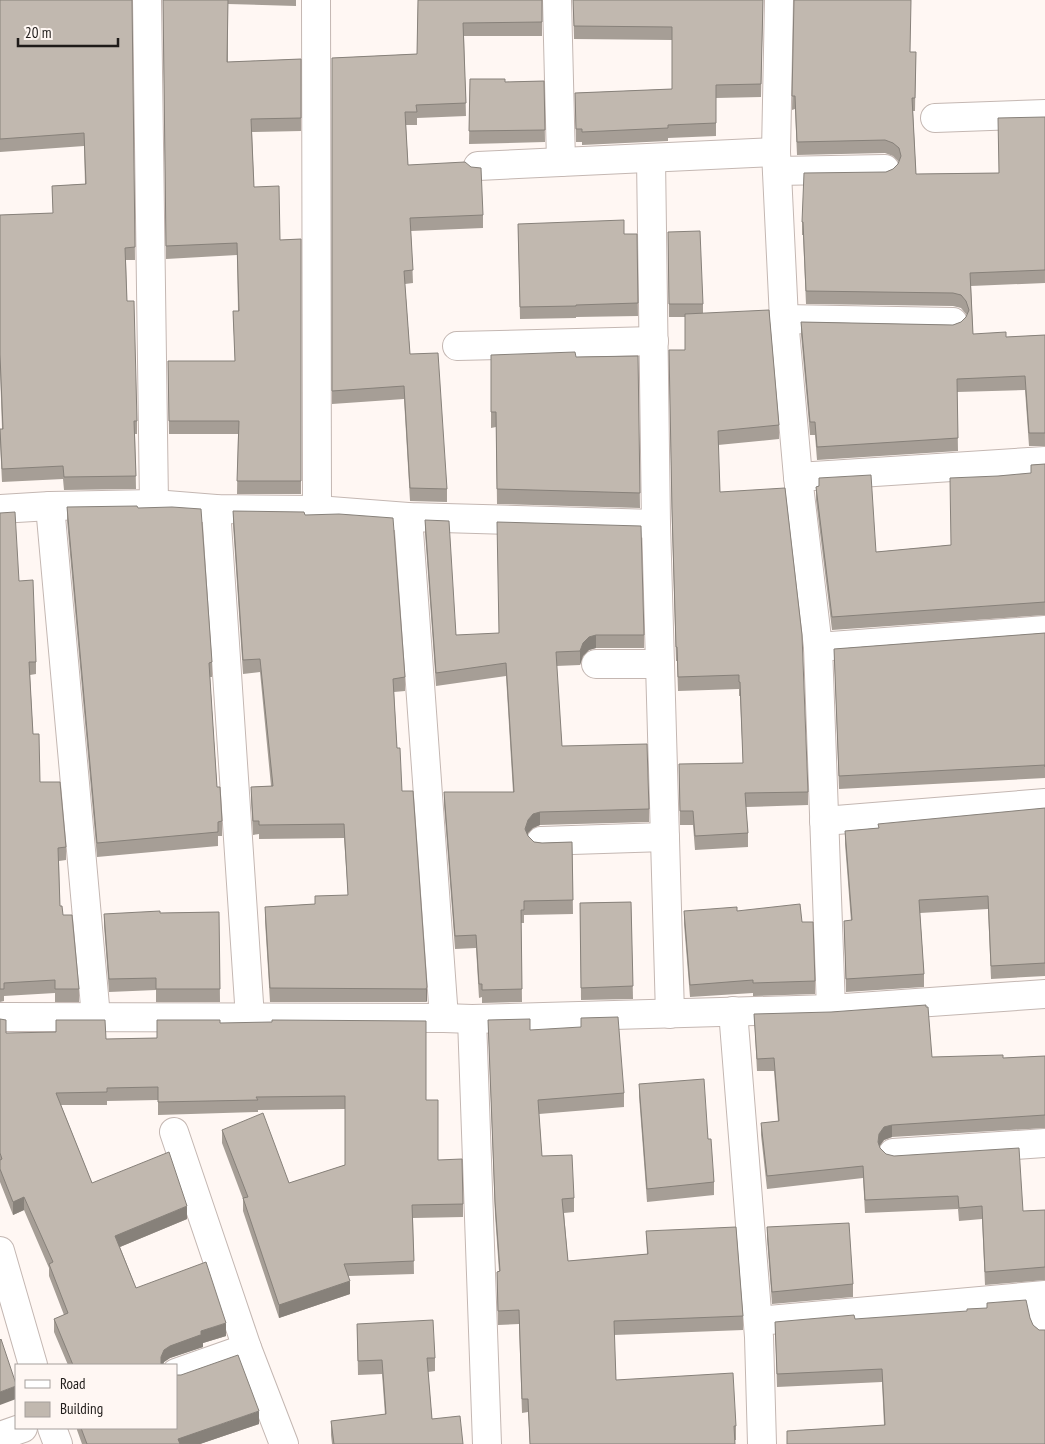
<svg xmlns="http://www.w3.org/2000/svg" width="1045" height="1444" font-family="'PT Sans Narrow',sans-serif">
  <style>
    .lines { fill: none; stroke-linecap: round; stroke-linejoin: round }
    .street-casing { stroke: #c4b7b2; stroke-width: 30 }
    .street { stroke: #fff; stroke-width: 28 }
    .wall { fill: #a69e96 }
    .shaded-wall { fill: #87817a }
    .building { fill: #c1b8af; stroke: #87817a }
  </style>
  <rect width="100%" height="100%" fill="#fff7f3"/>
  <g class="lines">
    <defs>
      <g id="street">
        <path d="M147,0l7,504"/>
        <path d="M316,0l1,510"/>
        <path d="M557,0l4,162"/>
        <path d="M779,0l-3,152 8,167 14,158 20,170 13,362"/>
        <path d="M935,118l110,-4"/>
        <path d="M651,158l5,366 14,490"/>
        <path d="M478,166l298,-14"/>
        <path d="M777,171l108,-2"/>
        <path d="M784,319l169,3"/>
        <path d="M457,346l197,-5"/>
        <path d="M798,477l247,-16"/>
        <path d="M50,506l46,511"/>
        <path d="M0,509l50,-3 104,-2 62,5 101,1 91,7 248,7"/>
        <path d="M216,509l34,509"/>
        <path d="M408,517l36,501"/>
        <path d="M818,647l227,-17"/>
        <path d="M596,664h64"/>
        <path d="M824,821l221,-18"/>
        <path d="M541,841l124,-4"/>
        <path d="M733,1011l26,326 3,107"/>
        <path d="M0,1017l444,1 28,1 359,-10 214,-15"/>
        <path d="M472,1019l15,425"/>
        <path d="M174,1132l73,216 37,96"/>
        <path d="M893,1153l152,-10"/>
        <path d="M0,1251l33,114"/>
        <path d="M1039,1296l6,32"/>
        <path d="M758,1321l287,-26"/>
        <path d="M176,1373l71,-25"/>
        <path d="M52,1428l6,16"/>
        <path d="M0,1436l23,-8"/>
      </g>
    </defs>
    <!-- street casing -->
    <use href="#street" class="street-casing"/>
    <!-- street -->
    <use href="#street" class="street"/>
  </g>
  <!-- wall -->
  <g class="wall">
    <path d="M0,0h132l3,260h-9l1,41 10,120v13h-2l1,55 -72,1 -1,-11 -61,3 -2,-40v-13h2l-2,-61v-153l53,-2 -1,-27 33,-2 -1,-38 -84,6z"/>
    <path d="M163,0h133v6l-68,-2v58l73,-3v72l-49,1 2,55 26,53 21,-1v255h-64l1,-60h-69l-1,-73h67l-2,-50h5l-1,-56 -71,4z"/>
    <path d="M418,0h124v36h-78l2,80 -49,2v7h-11l2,40 75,50v13l-72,3 2,52 -8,1 5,70 37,135v13l-37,-1 -6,-102 -72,5v-346l85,-4z"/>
    <path d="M573,0h190l-2,97 -45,1v38l-48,2v3l-86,4v-3h-6l-1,-49 97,-4v-49l-98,-1z"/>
    <path d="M794,0l116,52h6l-1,59h-2l3,63 83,-1 46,-56v166l-74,3 2,48 33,3 39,-2v111h-16l-4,-56 -68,2 1,59 -141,9 -2,-25h-5l-9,-100v-13l152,3 8,-3 5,-5 1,-2 -1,-1 -5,-6 -8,-2 -147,-2 -3,-69h-1v-13l84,-50 7,-3 5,-5 1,-2 -6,-6 -8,-3 -88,2 -2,-46 -3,1z"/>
    <path d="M470,79l35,3 39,-1 1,61 -76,2z"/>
    <path d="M518,224l106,10h13l1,82 -62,1v1l-56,1z"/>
    <path d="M668,232l35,72v9l76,112v14l-61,6 2,47 88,300v13l-62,2 2,26v14l-53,3 -2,-25h-13l-1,-61 64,-1 -3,-67h-1v-7l-61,2 -1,-30h-1l-4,-137 -3,-174h16v-33h-16z"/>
    <path d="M491,355l85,2 62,-1 2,152 -143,-4 -1,-77 -5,1z"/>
    <path d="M1045,464v151l-213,15 -16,-130v-13l3,-1v-8l57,74 75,-7 47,-69 33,-2v-9z"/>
    <path d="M67,507l71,1 74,154v15h-2l2,33 5,77 5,34v15h-4v10l-121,11 -30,-336z"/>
    <path d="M233,511l72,4 100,162v14l-11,1 3,56 5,43h11l14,210 -1,1h-156l-5,-81v-14l50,-3 33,-9 -4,-57 -85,1v-5l-6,1 -2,-35v-13l20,-1 -11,-114 -17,2 -10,-149z"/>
    <path d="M0,513l19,68 17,81v12l-6,1 3,59 7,48 26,65v13l-7,1 1,45 19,83v13h-24v-9l-51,3v5l-4,1z"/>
    <path d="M425,520l31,115h188v13h-48l-7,2 -6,6 -3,9 -24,1 6,80 87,63v13l-109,3 -7,3 -5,5v3l6,6 8,1 30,-1 1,72 -49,1v8h-3l1,79 -40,1v-6l-3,1 -3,-50 -21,1 -11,-144v-13h69l-7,-116 -70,10 -11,-153z"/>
    <path d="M1045,633v147v-2l-206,11 -5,-140z"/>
    <path d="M1045,808v168l-54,3 -3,-70 -68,4 4,61v13l-78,5 -2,-71h7l-6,-77v-13l33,-3z"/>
    <path d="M631,902l2,97 -52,1 -1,-97z"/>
    <path d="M684,911h53l65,11 13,59v13l-62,2v-3l-63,4 -6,-73z"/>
    <path d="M219,912l1,90h-64v-12l-47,2 -5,-66v-12z"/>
    <path d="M754,1014l178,43 71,1 42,-2v72l-153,9 -8,3 -5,6 1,2 6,6 137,57 22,-1v70l-60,5 -3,-66 -23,2 -1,-12 -93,4 -2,-35 -96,11 -6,-54v-12l17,-2 -4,-50h-17z"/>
    <path d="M0,1019l6,14 100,6 51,-1 63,-15 206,77 12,60 25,44v13l-50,1 1,56 -66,2 2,18 -71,24 -36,-107v-12l-21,-56v-13l67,53 56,-18v-56l-87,1v2l-100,3v-15l-51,1v4h-46l31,78 95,36 -67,28 16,41 90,48 -23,7v4l-33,11 -6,4 -1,3h-95l-14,-33v-13l10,-4 -15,-39v-8l-25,-58 -11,5 -13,-33z"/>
    <path d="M488,1020l42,10 94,63v14l-85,7 3,42 32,42v14l-10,1 4,48 79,-7 -1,-23 97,85v14l-129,5 2,45 120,46v14h-1v4h-205l-2,-32 -6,1 -3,-89 -21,1 -1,-53 2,-1 -4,-56z"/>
    <path d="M639,1084l69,55 6,43v13l-67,7 -8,-106z"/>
    <path d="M767,1227l86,57v13l-81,7 -5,-65z"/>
    <path d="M1030,1318l3,7 6,5 6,114h-258v-13l97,-6 -2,-43 -105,5 -2,-65 80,-3z"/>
    <path d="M357,1324l78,34v13l-7,1 4,47 31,25h-131l-1,-9v-14l54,-6 -3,-41 -24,1z"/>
    <path d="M259,1424l-59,20h-118l-5,-14v-2h99z"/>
  </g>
  <!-- shaded-wall -->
  <g class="shaded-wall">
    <path d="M596,635v13l-7,2 -6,6 -3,9v-14l3,-8 6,-6z"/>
    <path d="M540,812v13l-7,3 -5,5 -3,9v-13l3,-9 5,-6z"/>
    <path d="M427,987v14l-1,1v-13z"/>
    <path d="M892,1125v12l-8,3 -5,7 -1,-5 1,-8 5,-7z"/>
    <path d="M24,1197v13l-11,5v-13z"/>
    <path d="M187,1206v13l-72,30v-13z"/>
    <path d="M350,1281v13l-71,24v-13z"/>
    <path d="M226,1323v13l-23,7v4l-33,11 -6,4 -1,3h-2v-8l3,-7 6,-4 31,-15z"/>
    <path d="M16,1386v13l-16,6v-13z"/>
    <path d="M259,1411v13l-59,20h-22v-5z"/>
  </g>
  <!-- building -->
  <g class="building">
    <path d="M0,0h132l3,247 -10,1 2,53h7l3,120h-3l2,55 -72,1 -1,-11 -61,3 -2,-40h3l-3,-74v-140l53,-2 -1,-27 34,-2 -2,-51 -84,6z"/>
    <path d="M163,0h65l-1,62 74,-3v59l-50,1 3,68 25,-1 1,54 21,-1v242h-64l2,-60h-70l-1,-60h67l-2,-50h6l-2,-68 -71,3z"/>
    <path d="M418,0h124v22l-79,1 3,80 -50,2 1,7h-12l3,53 57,-3 6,5 10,1 2,47 -73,3 3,52 -9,1 6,83 28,-1 9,136 -37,-1 -6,-102 -72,5v-333l85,-4z"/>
    <path d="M573,0h190l-2,84 -45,1v38l-48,2v3l-86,4v-3h-6l-1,-36 97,-4v-62l-98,-1z"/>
    <path d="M794,0h117l-1,52h6l-1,46h-3l4,76 83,-1 -1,-55 47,-1v153l-75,3 3,61 33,-2v5l39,-2v98h-16l-4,-57 -68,3 1,59 -141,9 -2,-25h-5l-9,-100 152,3 8,-3 5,-5 3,-7 -3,-9 -5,-6 -8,-2 -147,-2 -3,-69h-1l2,-49 82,-1 7,-3 5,-5 3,-8 -2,-8 -6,-5 -8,-3 -88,2 -2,-46h-3z"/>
    <path d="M470,79h35v3l39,-1 1,49 -76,1z"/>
    <path d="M624,220v14h13l1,69 -62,2v1l-56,1 -2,-83z"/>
    <path d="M700,231l3,73h-34l-1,-72z"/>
    <path d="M769,310l10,115 -61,6 2,61 65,-4 17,147 6,157 -63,1 3,40 -53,3 -2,-25h-13l-1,-47 64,-1 -3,-81h-1v-7l-61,2 -1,-30h-1l-4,-137 -3,-160h16v-36z"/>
    <path d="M575,352l1,5 62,-1 2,137 -143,-4 -1,-77h-5v-57z"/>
    <path d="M1045,464v138l-213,15 -16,-130 3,-1v-8l52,-3 5,77 75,-7 -1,-67 48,-2 33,-3v-8z"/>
    <path d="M137,506l1,2 34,-1 29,2 11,153 -3,1 3,47 5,77h3l2,34 -4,1v10l-121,11 -30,-336z"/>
    <path d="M233,511l71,1 1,3 34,-1 54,4 12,159 -12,2 4,69h3l2,43h11l14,196 -1,2 -156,-1 -5,-81 50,-3v-8l33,-1 -4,-71 -85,1v-4h-6l-2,-34 22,-1 -13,-127 -17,1z"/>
    <path d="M15,512l4,69 14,-1 3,82h-7l4,72h6l1,48h20l6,65 -8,1 2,58h2l1,9h9l7,74h-24v-9l-51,3v6h-4v-476z"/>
    <path d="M425,520l24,1 7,114 43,-2 -2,-111 144,4 3,109h-48l-7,2 -6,6 -3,8 -24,1 6,94 85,-2 2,65 -109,3 -7,2 -5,6 -3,9 3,7 6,6 8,1 30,-1 1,58 -49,1v9h-3l1,79 -40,1v-6h-3l-3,-49 -21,1 -11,-144h70l-8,-129 -70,10z"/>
    <path d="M1045,633v134v-2l-206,11 -5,-127z"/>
    <path d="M1045,808v155l-54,3 -3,-70 -69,4 5,74 -78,5 -2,-58 8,-1 -7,-89 34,-3 -1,-4z"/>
    <path d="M631,902l2,84 -52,2 -1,-85z"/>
    <path d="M800,904l2,18h11l2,59 -62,2v-3l-63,5 -6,-74 53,-4v4z"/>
    <path d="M160,911v2l59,-1 1,77h-64v-11l-47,1 -5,-65z"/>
    <path d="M926,1005v2h2l4,50 71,-2v3l42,-2v59l-153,10 -8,2 -5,7 -1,8 2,6 6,6 8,2 125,-8 4,63 22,-1v57l-60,5 -3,-66 -23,2 -1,-12 -93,4 -2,-34 -96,10 -6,-53 18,-2 -5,-63 -17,1 -3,-45 77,-2z"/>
    <path d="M618,1017l6,76 -86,7 4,56 30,-1 2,43 -12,1 6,62 80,-7 -2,-23 90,-4 7,89 -129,5 2,59 117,-7 3,53h-2l1,18h-205l-2,-45h-6l-3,-89 -21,1 -1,-39 3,-1 -5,-69 -7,-182 42,-1v11l51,-3v-9z"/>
    <path d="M0,1019l6,1v13l50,-1v-12h49l1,19 51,-1v-18h63v3l52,-1v-2l154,1v79h12v60l24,-1 1,45 -51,1 2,56 -70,3 6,17 -71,24 -36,-107 5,-1 -26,-67 41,-17 26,70 56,-18v-69l-89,1 2,3 -100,2v-15l-51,1v4l-51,1 36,90 77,-31 18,54 -72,30 21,52 70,-26 20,61 -25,8v3h2l-33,12 -6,4 -3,7v8h-88l-19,-46 14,-6 -19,-49 4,-2 -29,-65 -11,5 -13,-33v-9l2,-1 -2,-6z"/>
    <path d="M704,1079l4,60h3l3,43 -67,7 -8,-105z"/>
    <path d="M849,1223l4,61 -81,8 -5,-65z"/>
    <path d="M1026,1300l4,18 3,7 6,5h6v114h-258v-13l98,-6 -3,-56 -105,5 -2,-52 79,-7 1,4 112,-8v-2l20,-1v-5z"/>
    <path d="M433,1320l2,38h-8l5,61 28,-3 3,28h-129l-3,-23 55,-7 -4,-54 -24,1 -1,-37z"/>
    <path d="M1,1339l15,45v2l-16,6v-52z"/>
    <path d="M238,1355l21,56 -81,28 2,5h-93l-6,-16h95v-53h5z"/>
  </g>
  <!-- legend -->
  <rect x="15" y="1364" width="162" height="65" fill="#fff7f3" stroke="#a59f9c"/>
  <rect x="25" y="1380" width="25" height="8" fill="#ffffff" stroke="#a59f9c"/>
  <text x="60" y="1389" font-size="15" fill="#1f1b19">Road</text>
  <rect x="25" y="1402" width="25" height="15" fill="#c1b8af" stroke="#a59f9c"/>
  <text x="60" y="1414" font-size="15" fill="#1f1b19">Building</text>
  <!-- scale -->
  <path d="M18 38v8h100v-8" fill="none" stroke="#1f1b19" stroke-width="2.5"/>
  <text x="25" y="38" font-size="15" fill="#1f1b19" stroke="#fff7f3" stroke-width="4" paint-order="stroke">20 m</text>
</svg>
